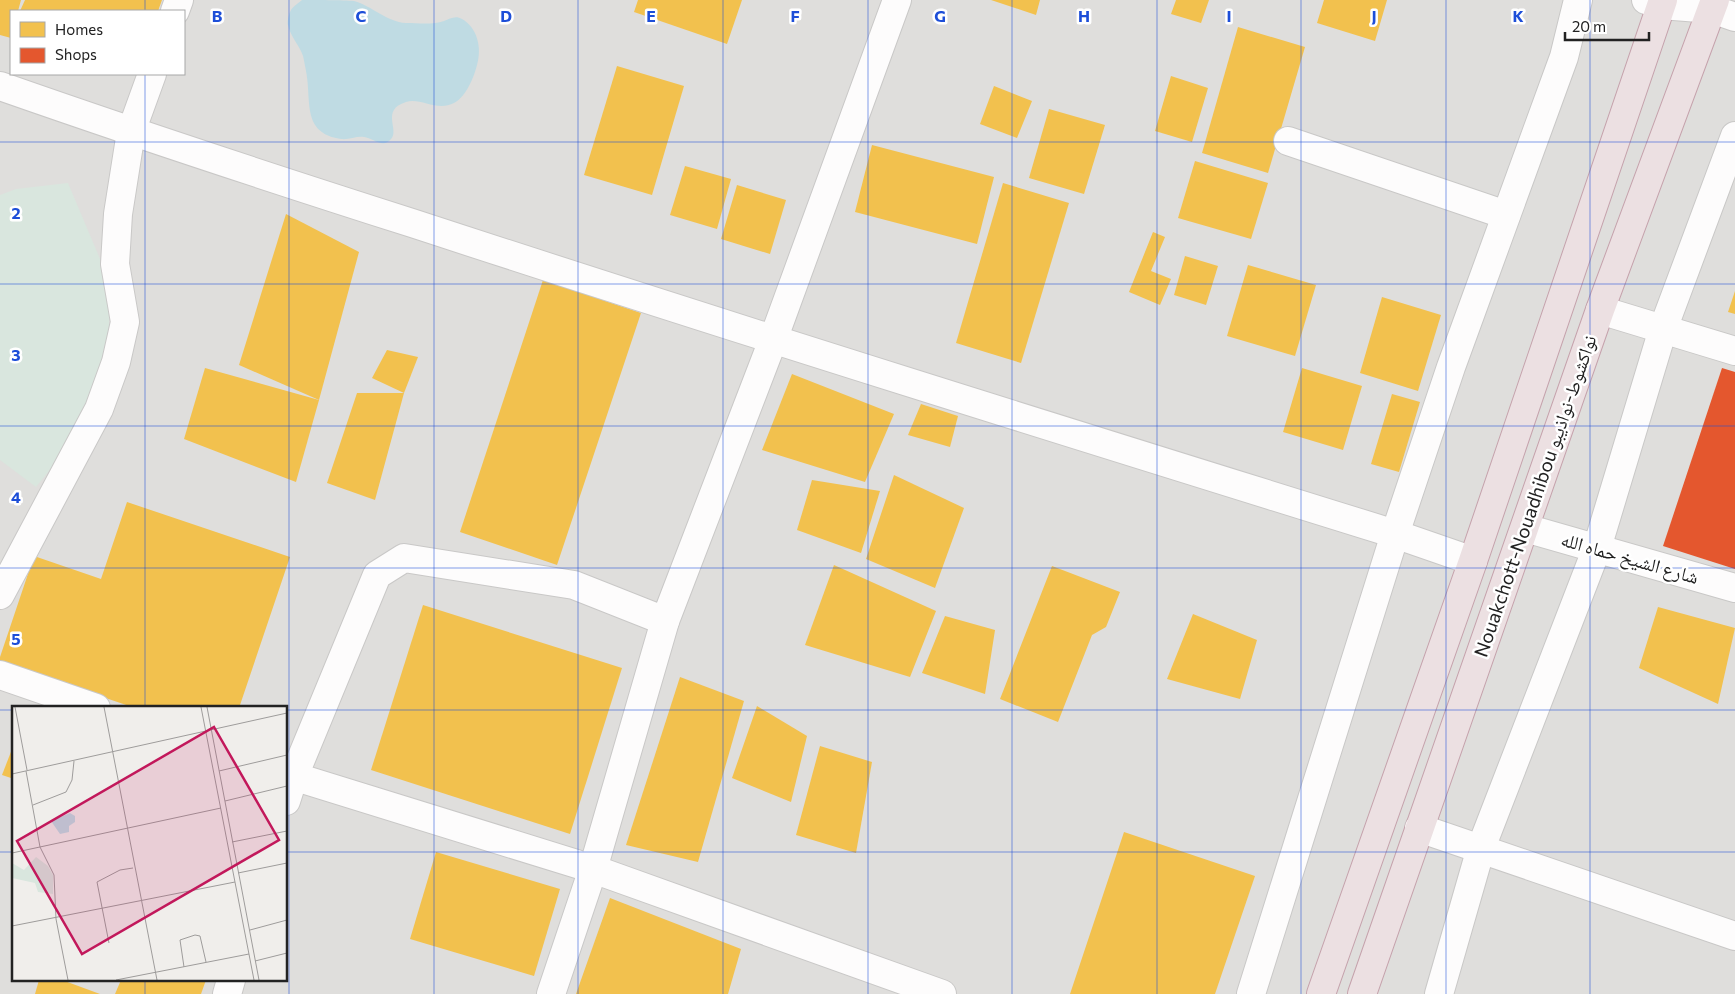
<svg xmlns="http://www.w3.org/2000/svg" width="1735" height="994" font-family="Commissioner,'Noto Naskh Arabic',sans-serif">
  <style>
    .residential { fill: #dfdedc; fill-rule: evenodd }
    .wetland { fill: #d9e6de }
    .water { fill: #bfdbe3 }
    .homes { fill: #f2c14e }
    .shops { fill: #e4572e }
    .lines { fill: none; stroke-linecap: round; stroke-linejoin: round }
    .minor-casing { stroke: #c9c8c7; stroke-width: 30 }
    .highway-casing { stroke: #c5a2ac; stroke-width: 30 }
    .minor { stroke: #fdfcfc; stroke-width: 28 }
    .highway { stroke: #ece0e2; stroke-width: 28 }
    .grid { fill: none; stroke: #1d4ed8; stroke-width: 1; stroke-opacity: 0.55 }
    .labels { text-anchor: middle; stroke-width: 5; stroke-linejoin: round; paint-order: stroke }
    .street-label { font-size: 19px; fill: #222; stroke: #fff }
    .inset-road { fill: none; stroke: #9e9c9b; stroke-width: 1 }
    .view { fill: #c2185b; fill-opacity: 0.15; stroke: #c2185b; stroke-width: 2.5 }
    .inset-edge { fill: none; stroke: #222; stroke-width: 2.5 }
    .grid-label { font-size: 16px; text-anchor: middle; font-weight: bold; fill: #1d4ed8; stroke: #fff; stroke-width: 5; stroke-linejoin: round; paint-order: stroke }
  </style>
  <rect width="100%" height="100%" fill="#f0eeeb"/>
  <!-- residential -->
  <path class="residential" d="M0,0h1735v994h-1735zM11,11h173v63h-173zM14,708h272v272h-272z"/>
  <!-- wetland -->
  <path class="wetland" d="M68,183l43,102 -4,78 -32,76 -39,48 -36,-27v-265l16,-6z"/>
  <!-- water -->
  <path class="water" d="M302,0c13,0 41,0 52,1 18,5 33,21 52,22 12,0 27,2 38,-2 6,-2 11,-6 18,-2 16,9 20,30 15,46 -3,12 -11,32 -23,38 -17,9 -34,-6 -48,-1 -26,8 -6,28 -15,37 -8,10 -18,-1 -27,-2 -8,-1 -15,3 -23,2 -40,-6 -29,-38 -35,-68 -1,-5 -2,-11 -3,-15 -3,-10 -13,-20 -15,-31 -1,-3 1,-12 3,-15 2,-3 7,-7 11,-10z"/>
  <!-- homes -->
  <g class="homes">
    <path d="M0,0h21l-3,11h-7v27l-11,-3z"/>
    <path d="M25,0h137l-4,11h-138z"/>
    <path d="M638,0h104l-15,44 -93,-32z"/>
    <path d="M991,0h49l-4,15z"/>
    <path d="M1176,0h33l-8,23 -30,-9z"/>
    <path d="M1324,0h63l-12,41 -58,-18z"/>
    <path d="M1238,27l67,20 -37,126 -66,-20z"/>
    <path d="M617,66l67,20 -32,109 -68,-20z"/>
    <path d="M1171,76l37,12 -16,54 -37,-11z"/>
    <path d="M994,86l38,15 -15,37 -37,-14z"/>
    <path d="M1049,109l56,16 -21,69 -55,-16z"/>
    <path d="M872,145l122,32 -17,67 -122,-32z"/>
    <path d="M1195,161l73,22 -17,56 -73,-21z"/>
    <path d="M685,166l46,13 -14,50 -47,-14z"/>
    <path d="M1003,183l66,20 -48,160 -65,-20z"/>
    <path d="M737,185l49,15 -16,54 -49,-15z"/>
    <path d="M286,214l73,38 -40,148 -80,-35z"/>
    <path d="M1153,232l12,5 -14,34 20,8 -11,26 -31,-13z"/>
    <path d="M1185,256l33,10 -12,39 -32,-10z"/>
    <path d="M1248,265l68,20 -21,71 -68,-20z"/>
    <path d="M543,280l98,33 -84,252 -97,-33z"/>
    <path d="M1735,291v23l-7,-2z"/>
    <path d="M1382,297l59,18 -23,76 -58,-18z"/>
    <path d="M387,350l31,7 -14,36 -32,-15z"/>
    <path d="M205,368l114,32 -23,82 -112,-43z"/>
    <path d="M1302,368l60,18 -19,64 -60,-18z"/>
    <path d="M792,374l102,40 -29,68 -103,-32z"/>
    <path d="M357,393h47l-29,107 -48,-17z"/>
    <path d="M1392,394l28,8 -21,70 -28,-8z"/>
    <path d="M921,404l37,12 -8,31 -42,-12z"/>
    <path d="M894,475l70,33 -29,80 -69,-29z"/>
    <path d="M812,480l68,11 -19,62 -64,-23z"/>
    <path d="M127,502l163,55 -51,151h-104l-135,-46v-5l34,-101 67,23z"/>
    <path d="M834,565l102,46 -26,66 -105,-32z"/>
    <path d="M1052,566l68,26 -14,35 -14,8 -34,87 -58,-23z"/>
    <path d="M423,605l199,63 -52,166 -199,-64z"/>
    <path d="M1658,607l77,21 -17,76 -79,-36z"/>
    <path d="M1193,614l64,26 -17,59 -73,-20z"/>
    <path d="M945,616l50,14 -10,64 -63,-21z"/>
    <path d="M680,677l64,24 -46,161 -72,-17z"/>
    <path d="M757,706l50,30 -16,66 -59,-24z"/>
    <path d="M14,744v35l-12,-4z"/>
    <path d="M820,746l52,16 -16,91 -60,-18z"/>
    <path d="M1124,832l131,44 -40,118h-145z"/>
    <path d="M436,852l124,37 -26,87 -124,-37z"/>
    <path d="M610,898l131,51 -13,45h-152z"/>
    <path d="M39,980h23l38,14h-65z"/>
    <path d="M121,980h85l-5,14h-86z"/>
  </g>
  <!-- shops -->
  <path class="shops" d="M1722,368l13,4v197l-72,-23z"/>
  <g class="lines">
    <defs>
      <g id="minor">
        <path d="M1646,0l15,5 51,4 23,8"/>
        <path d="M175,11l4,-11"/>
        <path d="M0,86c137,48 274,93 412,137 327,107 655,209 983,311l78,27"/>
        <path d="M1288,141l218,74"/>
        <path d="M1600,310l135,41"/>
        <path d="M1525,528l210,60"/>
        <path d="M0,595l99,-186 17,-47 9,-40 -10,-58 3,-50 13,-82 21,-58"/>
        <path d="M0,675l96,33"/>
        <path d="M286,774l307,95 349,125"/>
        <path d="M286,801l8,-25 83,-201 27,-17 170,27 91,36"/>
        <path d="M1419,828l316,108"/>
        <path d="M227,994l4,-14"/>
        <path d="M551,994l42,-125 72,-248 108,-281 124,-340"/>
        <path d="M1251,994l144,-460 56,-167 113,-310 14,-57"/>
        <path d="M1439,994l42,-146 116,-300 66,-219 72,-193"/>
      </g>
      <g id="highway">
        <path d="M1321,994l152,-433 190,-561"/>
        <path d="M1362,994l238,-684 115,-310"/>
      </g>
    </defs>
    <!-- minor casing -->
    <use href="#minor" class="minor-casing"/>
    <!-- highway casing -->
    <use href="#highway" class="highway-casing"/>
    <!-- minor -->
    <use href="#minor" class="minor"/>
    <!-- highway -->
    <use href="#highway" class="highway"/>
  </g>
  <!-- grid -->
  <path class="grid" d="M145,0v11M289,0v994M434,0v994M578,0v994M723,0v994M868,0v994M1012,0v994M1157,0v994M1301,0v994M1446,0v994M1590,0v994M145,74v634M0,142h1735M0,284h1735M0,426h1735M0,568h1735M0,710h14M286,710h1449M0,852h14M286,852h1449M145,980v14"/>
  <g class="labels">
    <!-- street labels -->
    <g class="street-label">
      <text transform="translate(1535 496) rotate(-71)" y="7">Nouakchott-Nouadhibou نواكشوط-نواذيبو</text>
      <text transform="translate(1630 558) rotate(16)" y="7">شارع الشيخ حماه الله</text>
    </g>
  </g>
  <!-- overview -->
  <g transform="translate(12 706)">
    <rect width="275" height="275" fill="#f0eeeb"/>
    <path d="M24,151l12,9 5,9v19l-15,-2 -3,-9 -23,-5v-15l12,7z" fill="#d9e6de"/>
    <path d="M58,107l5,3v6l-6,4v6l-9,2 -9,-13z" fill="#bfdbe3"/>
    <path class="inset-road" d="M3,1l12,63M92,1l53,273M189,1l53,273M195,1l52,273M14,65l14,76 14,28 2,44 12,61M207,65l68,-16M0,68l275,-61M213,95l62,-15M21,99l33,-13 6,-12 2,-19M220,136l55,-11M0,147l209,-45M226,167l49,-10M0,220l223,-44M238,224l37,-10M97,237l-12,-61 23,-12 13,-2M243,255l32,-8M172,261l-4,-27 15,-5 5,1 6,26M104,274l133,-26"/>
    <path class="view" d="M202,21l65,113 -197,114 -65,-113z"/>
    <rect width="275" height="275" class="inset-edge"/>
  </g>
  <g class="grid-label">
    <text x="217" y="22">B</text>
    <text x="361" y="22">C</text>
    <text x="506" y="22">D</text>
    <text x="651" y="22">E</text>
    <text x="795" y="22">F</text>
    <text x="940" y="22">G</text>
    <text x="1084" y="22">H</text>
    <text x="1229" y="22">I</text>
    <text x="1374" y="22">J</text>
    <text x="1518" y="22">K</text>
    <text x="16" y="219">2</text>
    <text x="16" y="361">3</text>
    <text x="16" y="503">4</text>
    <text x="16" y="645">5</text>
  </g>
  <!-- legend -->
  <rect x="10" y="10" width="175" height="65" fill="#ffffff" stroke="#a7a7a7"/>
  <rect x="20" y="22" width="25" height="15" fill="#f2c14e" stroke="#a7a7a7"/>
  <text x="55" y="35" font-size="15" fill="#222222">Homes</text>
  <rect x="20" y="48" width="25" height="15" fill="#e4572e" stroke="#a7a7a7"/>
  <text x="55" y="60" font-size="15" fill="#222222">Shops</text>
  <!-- scale -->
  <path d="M1565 32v8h84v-8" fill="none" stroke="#222222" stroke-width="2.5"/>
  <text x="1572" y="32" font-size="15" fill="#222222" stroke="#ffffff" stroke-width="4" paint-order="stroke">20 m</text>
</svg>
